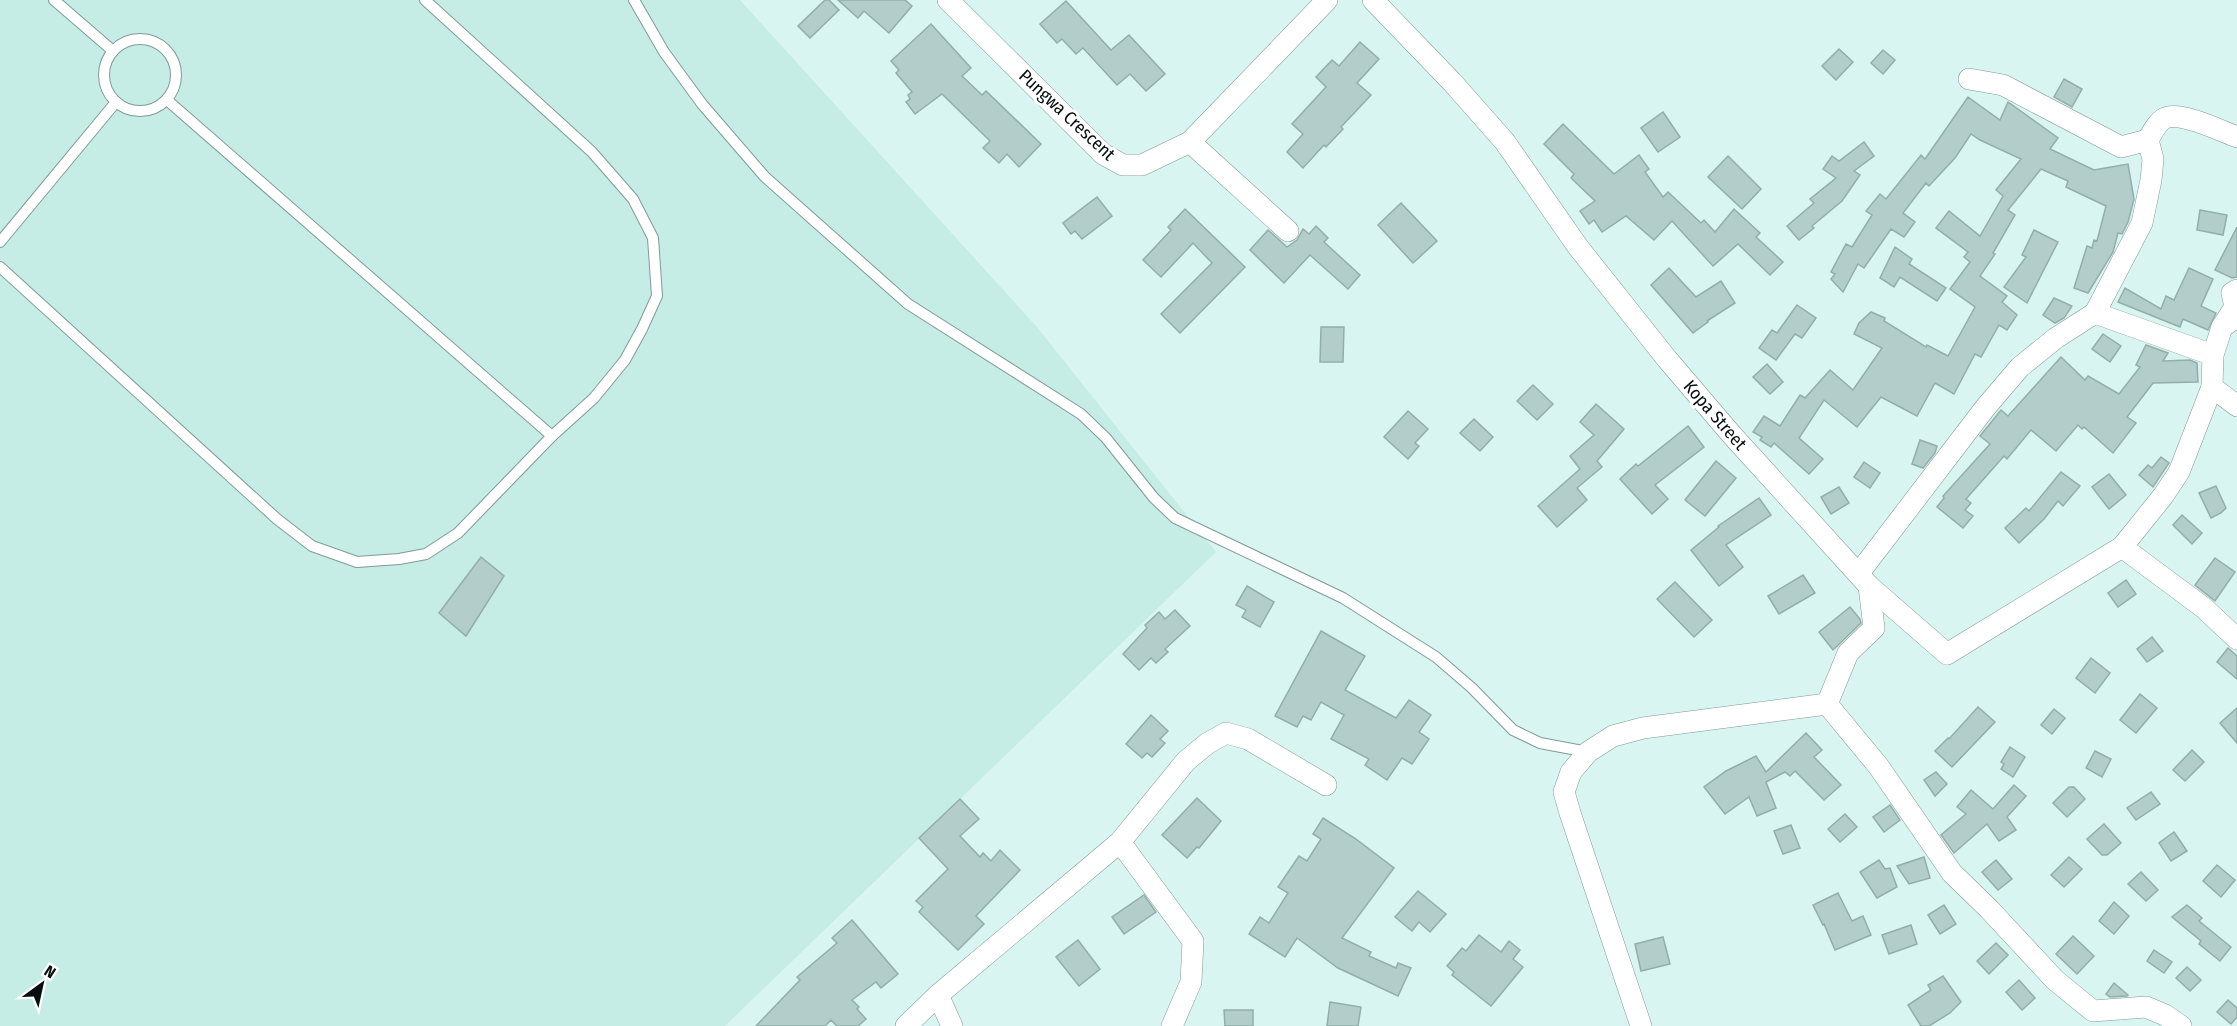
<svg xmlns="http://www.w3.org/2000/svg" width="2237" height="1026" font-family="'Fira Sans Condensed',sans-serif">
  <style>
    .built { fill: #c6ece6 }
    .building { fill: #b3ceca; stroke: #93aeaa; stroke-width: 1.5 }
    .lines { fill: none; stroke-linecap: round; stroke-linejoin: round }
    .service-casing { stroke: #819b97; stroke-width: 12 }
    .minor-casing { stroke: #819b97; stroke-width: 22 }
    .service { stroke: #fff; stroke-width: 10 }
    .minor { stroke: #fff; stroke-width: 21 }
    .labels { text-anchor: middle; stroke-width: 6; stroke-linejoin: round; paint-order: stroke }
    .street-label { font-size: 18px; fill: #060f0e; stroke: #fff }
  </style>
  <rect width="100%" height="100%" fill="#d9f5f1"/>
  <!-- built -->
  <path class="built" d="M0,0h740l297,327 179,225 -491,474h-725z"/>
  <!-- building -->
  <g class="building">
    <path d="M825,0h4l10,10 -29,28 -12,-12z"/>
    <path d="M838,0h67l7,6 -23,27 -25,-22 -6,7z"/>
    <path d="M1066,1l45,49 18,-15 36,39 -19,17 -16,-17 -13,11 -34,-37 -7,6 -14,-15 -5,4 -17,-19z"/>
    <path d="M931,24l40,44 -9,8 20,19 4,-4 55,53 -22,23 -12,-13 -8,9 -16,-15 7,-7 -48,-47 -27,20 -9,-12 4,-3 -2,-4 4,-3 -16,-19 3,-3 -8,-9z"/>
    <path d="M1360,42l19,17 -22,24 14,12 -30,32 2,2 -17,18 -2,-2 -21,23 -16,-16 16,-18 -11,-10 34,-37 -10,-10 16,-17 7,6z"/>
    <path d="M1839,49l14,13 -17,18 -14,-14z"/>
    <path d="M1883,50l12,10 -12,14 -12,-11z"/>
    <path d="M2064,79l18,10 -10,18 -18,-10z"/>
    <path d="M1968,97l32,23 8,-18 3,2 47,34 -8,11 44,21 34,-6 6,35 -6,23 -6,12 -4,-1 -5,19 -25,41 -14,-5 13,-42 5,2 2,-8 3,1 9,-35 -40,-19 2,-6 -27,-12 -33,41 7,5 -22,38 2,1 -15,22 27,20 -5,6 15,13 -10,15 -8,-5 -18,32 -6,-3 -21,40 -19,-11 -18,33 -36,-19 -24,30 -33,-27 -25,38 24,21 -14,15 -35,-31 -3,4 -11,-7 2,-3 -9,-5 11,-16 16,10 20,-31 5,3 25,-28 23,20 29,-42 -28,-14 5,-11 12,-11 14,6 -1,3 42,26 1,-2 21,11 27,-49 -25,-18 20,-27 -6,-5 4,-5 -32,-24 13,-17 31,25 23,-40 -7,-6 25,-31 -41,-19 -9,-6 -16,24 -26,28 -3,-3 -23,30 12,9 -11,15 -13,-8 -27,39 -6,-4 -15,28 -12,-13 4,-5 -4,-2 15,-28 6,3 20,-32 -6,-4 14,-17 6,5 35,-44 4,4z"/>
    <path d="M1663,112l17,25 -22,15 -17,-24z"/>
    <path d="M1563,124l51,50 25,-19 10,14 -4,3 18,25 5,-5 33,31 3,-3 11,12 19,-23 26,24 -4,4 27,25 -13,13 -32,-31 -25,22 -41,-45 -18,19 -28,-24 -24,16 -8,-12 -5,4 -9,-13 15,-10 -24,-23 3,-4 -30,-30z"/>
    <path d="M1864,142l10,14 -20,15 6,4 -18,26 -30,25 2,2 -15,12 -12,-14 27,-23 -4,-4 26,-21 -13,-9 9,-13 7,5z"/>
    <path d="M1728,156l33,33 -19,20 -34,-32z"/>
    <path d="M1097,197l15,19 -30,23 -7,-8 -4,3 -8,-11z"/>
    <path d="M1401,203l36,38 -24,22 -35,-38z"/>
    <path d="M1185,209l60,58 -65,66 -19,-19 51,-51 -19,-20 -32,34 -18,-17 28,-30 -3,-3z"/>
    <path d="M2200,210l27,5 -4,20 -26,-5z"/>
    <path d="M1316,226l12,12 -4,4 36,33 -12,14 -38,-34 -26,28 -34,-33 18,-20 19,17 10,-7 6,-11 6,5z"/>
    <path d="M2237,227v50l-5,1 -17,-8z"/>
    <path d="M2034,230l24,12 -31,61 -23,-16 22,-30 -4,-2z"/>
    <path d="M1895,247l17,12 -3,5 37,24 -9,13 -37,-24 -6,10 -14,-9z"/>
    <path d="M1669,268l27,29 25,-16 14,22 -28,18 1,1 -15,11 -42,-48z"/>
    <path d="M2189,268l24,11 -12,27 15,7 -8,17 -25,-11 -3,8 -62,-25 7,-14 36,21 5,-13 8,4z"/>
    <path d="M2054,298l18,8 -8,12 -9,5 -12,-8z"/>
    <path d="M1797,305l19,13 -14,20 -7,-4 -19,26 -17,-12 13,-18 5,3z"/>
    <path d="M1321,327h23l-1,35h-23z"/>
    <path d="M2103,334l18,12 -11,16 -18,-13z"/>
    <path d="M2146,345l22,8 -5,8 27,-1 7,3 1,19 -45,1 -26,34 9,6 -23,30 -29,-26 -2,2 -4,-4 -22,26 -25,-21 -24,29 -3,-3 -38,43 5,4 -6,7 8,6 -10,12 -26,-21 7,-9 -1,-2 47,-52 -10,-8 21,-26 7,6 53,-59 24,23 3,-4 31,18 21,-27 -4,-2z"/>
    <path d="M1767,364l16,18 -13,12 -17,-17z"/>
    <path d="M1533,385l20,19 -16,16 -20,-19z"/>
    <path d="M1596,404l28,25 -27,32 5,6 -25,21 10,12 -30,27 -19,-21 42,-37 -10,-13 24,-21 -14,-13z"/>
    <path d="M1408,411l20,18 -13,14 4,3 -11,13 -24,-22z"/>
    <path d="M1474,419l19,18 -13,14 -20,-18z"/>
    <path d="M1688,426l16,21 -49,38 13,14 -16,15 -32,-35 16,-15 2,2z"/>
    <path d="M1920,440l17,6 -2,7 -12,15 -11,-4z"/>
    <path d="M2161,457l8,6 -16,24 -14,-12 9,-10 4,3z"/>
    <path d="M1716,461l20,17 -31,38 -20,-16z"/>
    <path d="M1864,462l16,11 -10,15 -16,-11z"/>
    <path d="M2061,472l19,14 -17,20 -5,-5 -14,18 -25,24 -14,-15 21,-20 3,3z"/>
    <path d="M2109,474l17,21 -17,14 -17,-22z"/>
    <path d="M2216,486l10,22 -5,5 -10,5 -12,-25z"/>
    <path d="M1839,487l10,16 -18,11 -10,-17z"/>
    <path d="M1759,498l12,17 -45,30 17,22 -24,19 -28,-36 28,-23 -1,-1z"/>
    <path d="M2182,515l20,18 -10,11 -19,-19z"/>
    <path d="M481,557l23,19 -38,60 -27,-23z"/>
    <path d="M2215,558l20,14 -20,29 -20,-16z"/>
    <path d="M1803,575l12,18 -36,21 -11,-18z"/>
    <path d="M2126,580l10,14 -18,13 -10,-14z"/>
    <path d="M1675,582l37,38 -18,17 -37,-38z"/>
    <path d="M1247,586l27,16 -14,25 -18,-10 4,-7 -10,-5z"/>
    <path d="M1850,607l10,12 1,4 -28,27 -14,-18z"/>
    <path d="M1175,610l15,16 -25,23 3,3 -12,11 -5,-5 -12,12 -16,-16 24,-26 -2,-3 14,-13 6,7z"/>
    <path d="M1321,631l44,25 -20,34 51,28 13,-18 22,15 -12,17 10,7 -17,25 -10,-6 -15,22 -22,-15 4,-6 -38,-20 13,-24 -23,-13 -10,18 -8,-4 -6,11 -22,-11z"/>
    <path d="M2152,637l11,14 -16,11 -10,-13z"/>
    <path d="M2228,648l9,8v23l-20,-17z"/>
    <path d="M2091,658l19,15 -15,20 -19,-15z"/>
    <path d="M2140,694l17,14 -21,25 -16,-13z"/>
    <path d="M1978,707l17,15 -43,45 -17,-16 13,-13 1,1z"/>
    <path d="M2237,708v35l-17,-20z"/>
    <path d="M2054,709l11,9 -13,16 -11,-9z"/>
    <path d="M1151,715l17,16 -8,8 5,4 -13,14 -5,-4 -5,5 -16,-14z"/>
    <path d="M1806,733l16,17 -8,7 27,28 -17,15 -29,-29 -5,5 -5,-4 -19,10 10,26 -19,8 -8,-19 -24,17 -21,-27 22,-16 30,-15 10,16z"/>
    <path d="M2010,747l15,10 -12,20 -12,-8 3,-5 -3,-2z"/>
    <path d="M2192,750l12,12 -19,19 -12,-11z"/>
    <path d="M2095,751l16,8 -9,18 -16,-9z"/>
    <path d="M1936,772l11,12 -12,12 -11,-16z"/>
    <path d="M2014,785l12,11 -19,21 9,13 -17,11 -12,-17 -33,29 -13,-18 25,-21 -9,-7 14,-17 22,19z"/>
    <path d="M2069,787h5l11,12 -18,18 -14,-14z"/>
    <path d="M2151,792l9,12 -24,16 -9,-12z"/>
    <path d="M1197,798l24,23 -22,27 -2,-1 -10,11 -25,-23z"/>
    <path d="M960,799l19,20 -19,17 20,21 3,-4 8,8 9,-11 20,20 -44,46 8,8 -26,26 -39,-38 4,-5 -7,-6 32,-32 -29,-31z"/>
    <path d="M1890,805l10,15 -16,12 -11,-15z"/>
    <path d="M1845,814l12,13 -17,15 -12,-13z"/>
    <path d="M1323,818l33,21 38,29 -52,70 29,14 -2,4 27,12 2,-5 13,5 -13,28 -60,-28 -41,-30 -12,19 -36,-23 11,-17 9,6 19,-30 -10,-6 21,-31 8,5 14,-22 -8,-5z"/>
    <path d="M2104,824l17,19 -14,12h-5l-15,-16z"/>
    <path d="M1791,825l9,23 -17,6 -9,-23z"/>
    <path d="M2174,832l13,19 -16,10 -12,-18z"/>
    <path d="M1924,857l6,21 -21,6 -12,-18z"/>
    <path d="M2069,857l13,12 -18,18 -13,-12z"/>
    <path d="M1879,860l6,9 5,-1 7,19 -20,11 -17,-26z"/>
    <path d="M1996,860l16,19 -14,11 -16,-18z"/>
    <path d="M2217,865l18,15 -14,17 -18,-16z"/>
    <path d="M2141,872l17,18 -12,11 -18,-17z"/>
    <path d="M1418,891l28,23 -16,18 -11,-10 -7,9 -17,-14z"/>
    <path d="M1838,893l14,28 11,-5 8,19 -36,15 -11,-26 -1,1 -10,-20z"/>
    <path d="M1144,895l12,17 -32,22 -12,-17z"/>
    <path d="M2114,902l15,14 -15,18 -15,-13z"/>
    <path d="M1944,905l12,19 -16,10 -12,-19z"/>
    <path d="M2187,905l15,13 -3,3 32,26 -11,14 -21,-17 2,-3 -29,-24z"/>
    <path d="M852,920l46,54 -17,14 -5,-6 -24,18 7,7 -2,2 9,10 -8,7h-21l-6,-6 -6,6h-69l44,-46 -3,-3 40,-34 -5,-5z"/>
    <path d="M1911,925l6,19 -28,10 -7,-19z"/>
    <path d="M1479,935l22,17 8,-11 11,9 -7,9 10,8 -32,39 -39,-31 2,-3 -7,-6 15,-18 4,3z"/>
    <path d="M2073,936l21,20 -17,18 -21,-20z"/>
    <path d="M1663,937l7,27 -29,7 -6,-27z"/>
    <path d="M1078,940l22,29 -21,17 -23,-29z"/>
    <path d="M1996,943l12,12 -19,19 -12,-13z"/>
    <path d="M2154,950l18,12 -8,11 -17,-12z"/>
    <path d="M2187,967l14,13 -11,11 -14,-13z"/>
    <path d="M1943,976l18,26 -11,11 -21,13h-8l-13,-21 23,-15 -3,-5z"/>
    <path d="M2019,980l16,18 -13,12 -16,-18z"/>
    <path d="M2114,983l14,12 -1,1 -17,1 -4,-3z"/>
    <path d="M2228,1000l9,8v9l-6,7 -14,-12z"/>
    <path d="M1330,1002l31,5 -3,19h-31z"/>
    <path d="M1224,1010h29v16h-28z"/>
  </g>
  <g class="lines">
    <defs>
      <g id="service">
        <path d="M54,0l59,51"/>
        <path d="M634,0l30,52 38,52 63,73 143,127 173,110 25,24 48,60 21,20 168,80 93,59 36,31 41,42 27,13 48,9"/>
        <circle cx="140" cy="75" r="36"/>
        <path d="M167,100l385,336"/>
        <path d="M0,242l116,-140"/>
        <path d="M0,267l277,252 35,27 45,16 42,-3 27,-5 32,-21 94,-97 42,-38 31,-38 17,-31 15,-33 -4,-58 -20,-39 -41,-47 -167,-152"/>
      </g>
      <g id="minor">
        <path d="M948,0l155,154 20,11h19l48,-23 137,-142"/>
        <path d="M1373,0l79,82 53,60 73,105 89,112 64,75 138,152 78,68 175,-107 41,-51 16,-24 33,-85 1,-32 9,-28 15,-10"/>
        <path d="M2148,140c4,-7 9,-18 17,-22 16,-7 56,13 72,19"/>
        <path d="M1190,142l98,89"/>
        <path d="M2095,313l118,42"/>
        <path d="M2222,327l13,-20 -3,-14 5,-3"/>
        <path d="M2212,387l25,19"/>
        <path d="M2122,547l82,61 33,31"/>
        <path d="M1859,573l126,-165 35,-41 36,-29 39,-25 47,-90 9,-43 2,-21 -5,-19 -27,7 -118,-62 -34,-6"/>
        <path d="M1827,704l52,63 73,106 37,36 66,71 38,31 53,-4 19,8 16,11"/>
        <path d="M1827,704l21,-51 26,-25 -5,-42"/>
        <path d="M1120,842l73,99 -2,41 -19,44"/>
        <path d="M938,995l14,31"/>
        <path d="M906,1026l32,-31 182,-153 66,-81 22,-18 18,-10 22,6 78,46"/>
        <path d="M1641,1026l-71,-213 -6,-21 7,-20 17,-20 25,-16 30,-8 184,-24"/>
      </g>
    </defs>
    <!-- service casing -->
    <use href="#service" class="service-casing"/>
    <!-- minor casing -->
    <use href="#minor" class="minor-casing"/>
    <!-- service -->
    <use href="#service" class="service"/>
    <!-- minor -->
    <use href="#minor" class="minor"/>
  </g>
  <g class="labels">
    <!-- street labels -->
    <g class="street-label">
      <text transform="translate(1067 115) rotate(43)" y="6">Pungwa Crescent</text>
      <text transform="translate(1715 415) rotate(49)" y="6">Kopa Street</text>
    </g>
  </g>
  <!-- north arrow -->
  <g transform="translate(42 984) rotate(33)" stroke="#ffffff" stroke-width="4.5" paint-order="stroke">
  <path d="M0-4.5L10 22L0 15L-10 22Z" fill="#060f0e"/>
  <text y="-9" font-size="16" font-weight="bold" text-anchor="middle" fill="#060f0e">N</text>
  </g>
</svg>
